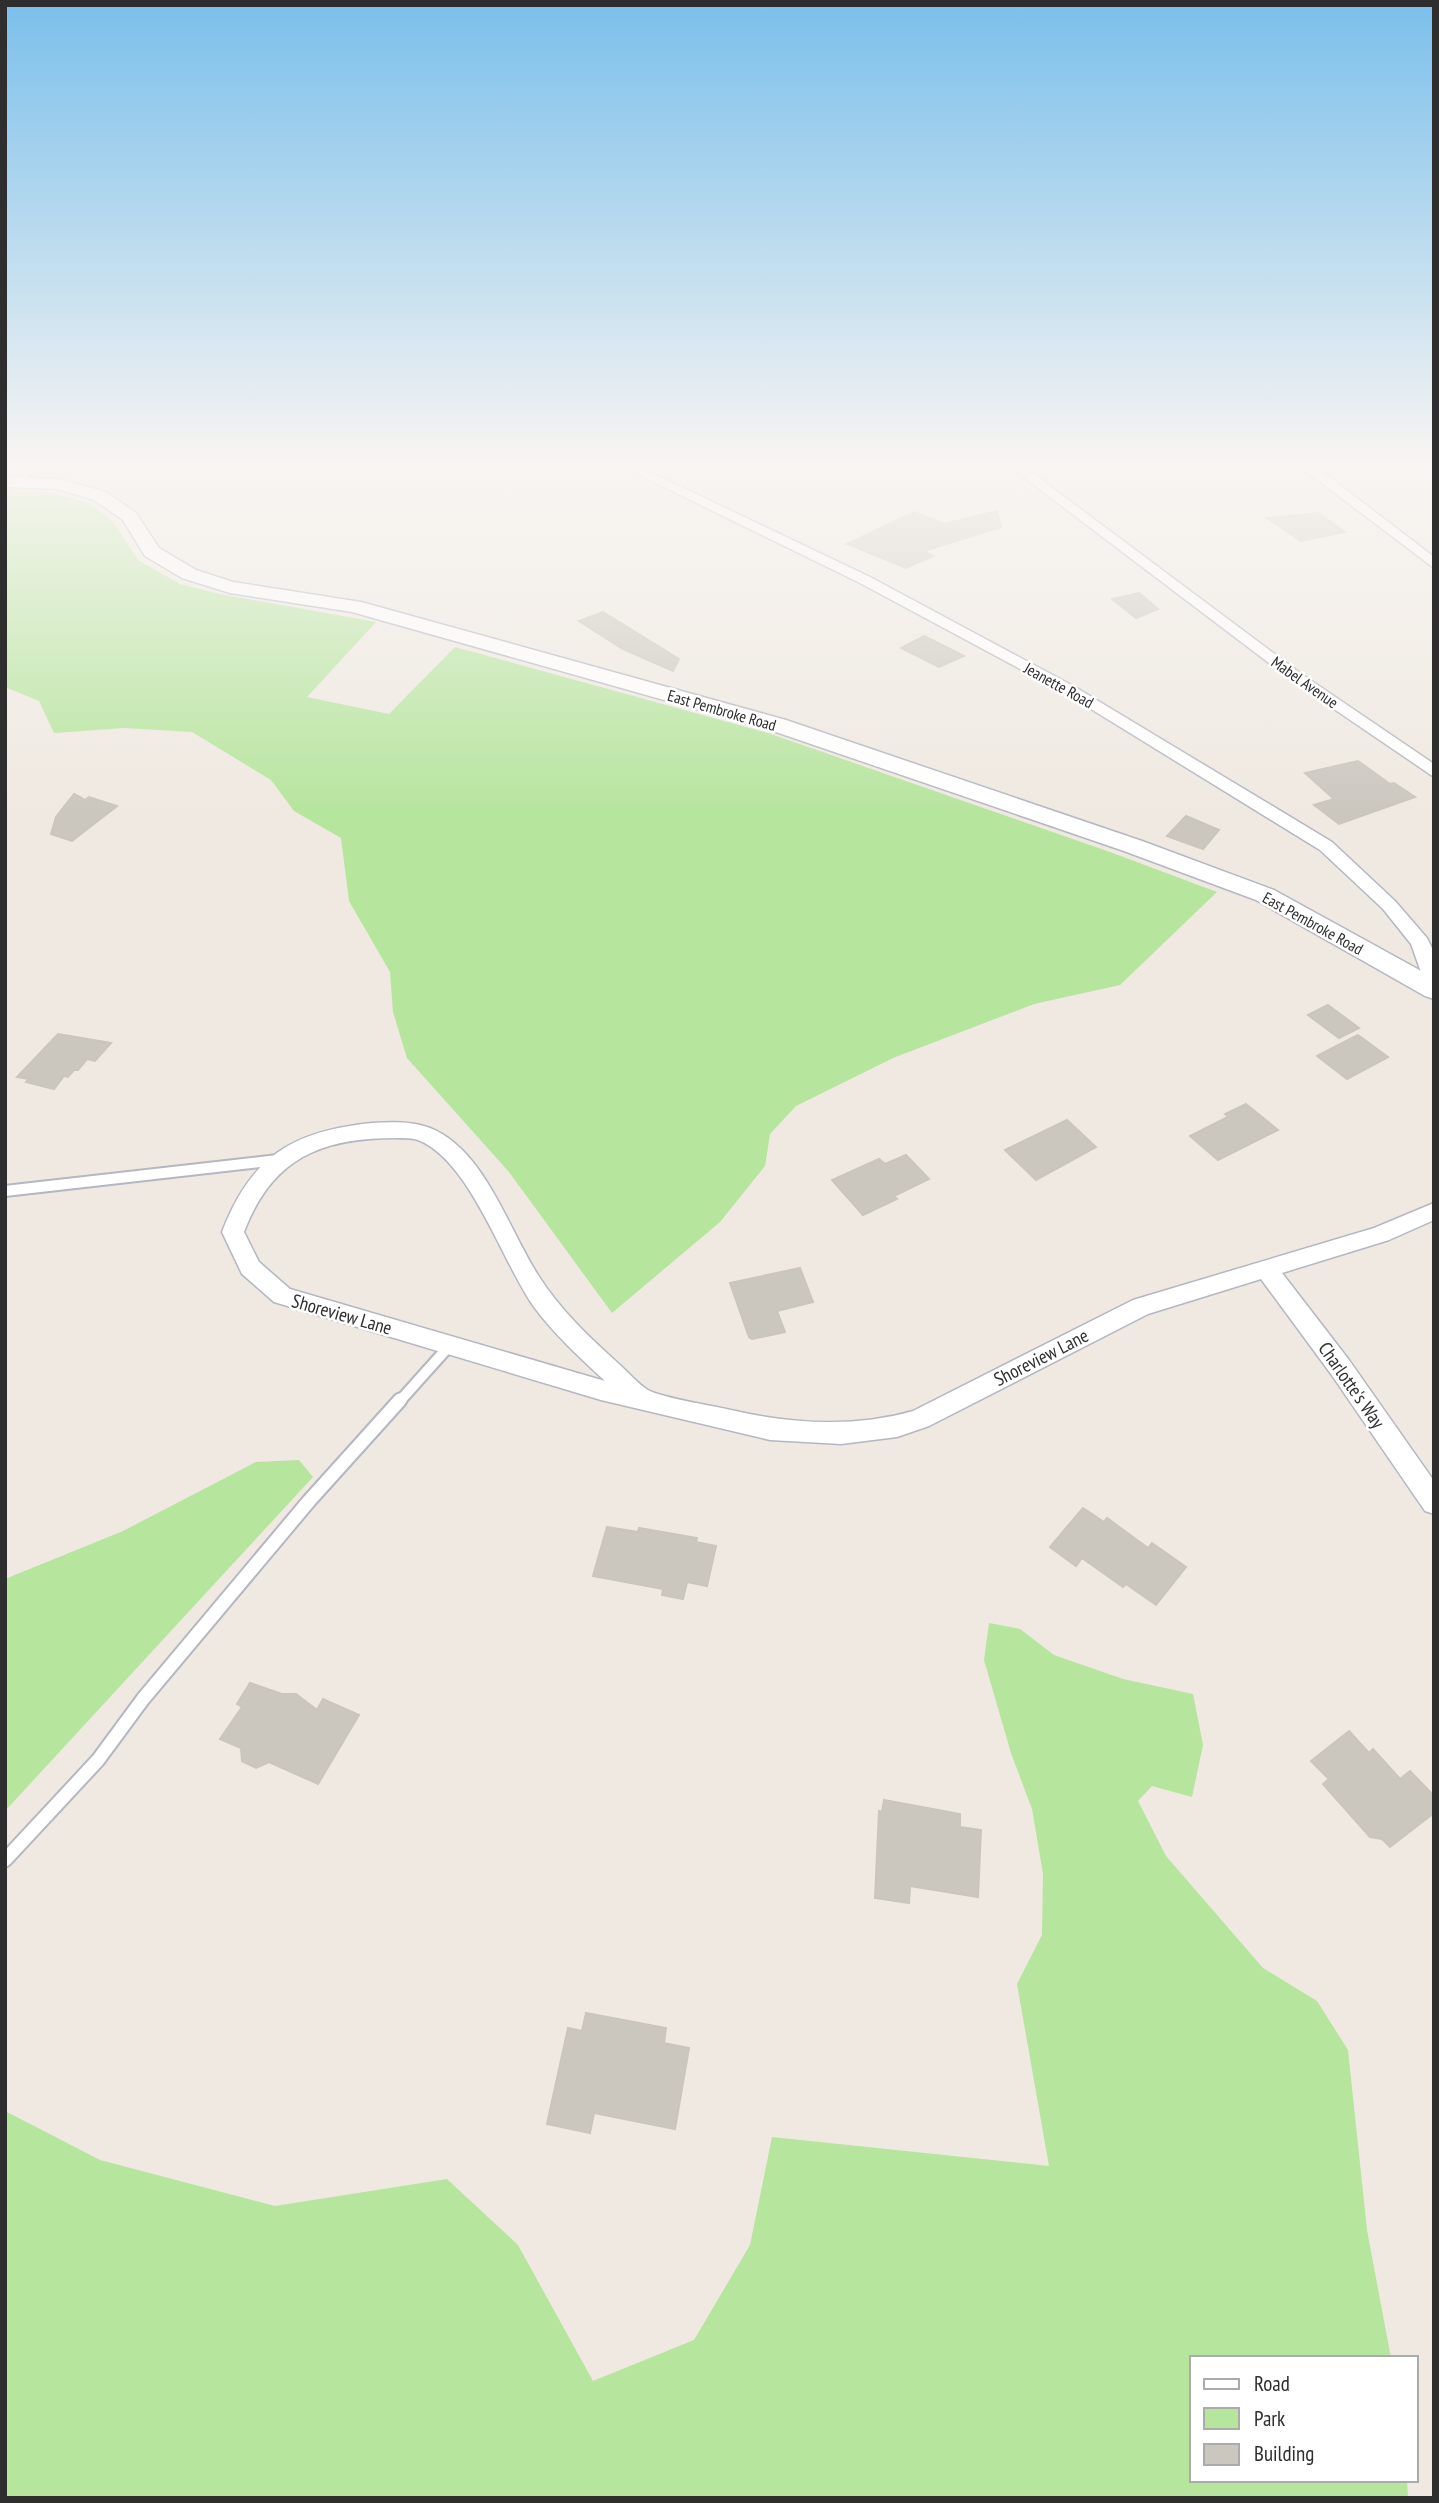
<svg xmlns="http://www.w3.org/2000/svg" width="1439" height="2503" font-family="'PT Sans Narrow',sans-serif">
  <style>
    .green { fill: #b6e59e }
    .building { fill: #cbc7bf; stroke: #cbc5ba; stroke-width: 2 }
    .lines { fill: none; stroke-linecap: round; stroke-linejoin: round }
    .lane-far2-casing { stroke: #b4b7c1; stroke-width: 8 }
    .lane-far1-casing { stroke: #b4b7c1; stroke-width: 14 }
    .lane-casing { stroke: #b4b7c1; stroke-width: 17 }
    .street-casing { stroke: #b4b7c1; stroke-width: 3 }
    .secondary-casing { stroke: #b4b7c1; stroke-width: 3 }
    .lane-far2 { stroke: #fff; stroke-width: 6 }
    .lane-far1 { stroke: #fff; stroke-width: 10 }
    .lane { stroke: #fff; stroke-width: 13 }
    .street { fill: #fff; fill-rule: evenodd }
    .secondary { fill: #fff; fill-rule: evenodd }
    .labels { text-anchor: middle; stroke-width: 5; stroke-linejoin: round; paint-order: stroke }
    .far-street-label { font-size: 16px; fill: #2e2e2e; stroke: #fff }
    .street-label { font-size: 19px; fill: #2e2e2e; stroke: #fff }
  </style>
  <rect width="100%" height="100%" fill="#efe9e1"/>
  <!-- green -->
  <g class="green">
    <path d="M5,489l43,3 41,11 24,19 25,38 42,24 40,10 156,28 -69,75 82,17 66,-67 313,86 342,119 107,40 -97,93 -86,19 -141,54 -97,48 -26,28 -5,32 -45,56 -108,91 -103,-141 -102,-114 -14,-46 -3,-40 -41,-71 -8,-63 -47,-27 -23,-31 -79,-48 -68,-4 -70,5 -15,-32 -34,-14z"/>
    <path d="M299,1460l14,17 -308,334v-232l118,-48 133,-69z"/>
    <path d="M989,1623l31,6 34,26 69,24 70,15 10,51 -11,52 -40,-11 -14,15 28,55 97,112 54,33 31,49 19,180 24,128h-199v122h215l1,18h-1403v-387l95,49 175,46 172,-27 71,66 75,136 101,-41 56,-95 22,-108 277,29 -32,-182 25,-49 1,-61 -11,-65 -21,-56 -27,-93z"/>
  </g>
  <!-- building -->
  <g class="building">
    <path d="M997,511l4,16 -77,24 9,5 -27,12 -59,-24 67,-32 30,12z"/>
    <path d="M1319,513l26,19 -44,9 -34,-23z"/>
    <path d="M1139,593l19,16 -22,9 -24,-19z"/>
    <path d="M603,612l76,47 -6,12 -50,-22 -44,-28z"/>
    <path d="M924,636l40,20 -25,11 -38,-19z"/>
    <path d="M1358,761l32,23 4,-1 21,14 -76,27 -25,-19 20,-6 -29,-26z"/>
    <path d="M74,794l11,6 4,-3 28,9 -45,35 -21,-7 5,-17z"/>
    <path d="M1186,816l33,14 -16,19 -36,-13z"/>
    <path d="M1328,1005l31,23 -20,10 -31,-23z"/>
    <path d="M58,1034l53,9 -16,18 -8,-2 -9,11h-4l-6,7 -4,-1 -10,13 -28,-7 3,-3 -12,-2z"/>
    <path d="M1358,1035l30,22 -41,22 -30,-23z"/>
    <path d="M1246,1104l32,26 -60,30 -28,-24 38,-19 -3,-3z"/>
    <path d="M1067,1120l29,27 -60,33 -31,-30z"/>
    <path d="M906,1155l23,24 -35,17 3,3 -34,16 -31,-35 47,-21 6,5z"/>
    <path d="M800,1268l13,34 -36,9 8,21 -33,7 -3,-2 -19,-54z"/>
    <path d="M1083,1508l21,14 3,-4 41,30 4,-5 34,24 -30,38 -30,-21 -3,3 -41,-29 -6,8 -26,-19z"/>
    <path d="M607,1527l31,5 1,-4 58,10 -1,4 20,4 -9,40 -20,-4 -4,17 -21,-4 1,-6 -70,-13z"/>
    <path d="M250,1683l32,11h14l21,16 6,-11 36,16 -41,69 -49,-22 -13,6 -14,-7 -1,-13 -21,-9 22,-32 -5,-3z"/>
    <path d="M1349,1731l20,22 4,-4 27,30 10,-8 24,25v17l-44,34 -8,-8 -12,-2 -47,-53 6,-5 -18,-18z"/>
    <path d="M884,1800l76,14v13l21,3 -3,67 -68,-11 -1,17 -34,-5 4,-87 3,1z"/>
    <path d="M586,2013l80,15 -2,15 25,5 -14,81 -81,-16 -4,20 -43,-9 21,-96 14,3z"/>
  </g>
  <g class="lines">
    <defs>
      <path id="lane-far2" d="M21,482l15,-19"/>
      <g id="lane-far1">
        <path d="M5,1191l273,-31"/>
        <path d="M399,1402l52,-58"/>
      </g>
      <path id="lane" d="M5,1860l93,-100 45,-61 166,-198 91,-101"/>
      <g id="street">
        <path d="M615,463h16l239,114 205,110 257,155 63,59 32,37 7,14v39l-7,-2 -16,-45 -28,-35 -63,-59 -255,-157 -205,-110z"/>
        <path d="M1005,463h14l281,210 134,91v13l-144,-98z"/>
        <path d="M1291,463h15l17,9 111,85v11l-119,-90z"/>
        <path d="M372,1123c19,-1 40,-2 58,5 55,22 78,101 108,147 22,35 52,63 82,90 9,8 18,19 28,25 13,8 73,17 92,22 56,12 118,15 173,-1l220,-111 241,-72 60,-25v17l-45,20 -107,33 67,87 85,121v33l-9,-3 -94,-137 -70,-95 -113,35 -219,112 -32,11 -56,7 -71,-4 -169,-40 -327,-98 -32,-28 -20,-42c29,-76 71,-101 150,-109zM396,1138c7,0 15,0 22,2 52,20 84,122 116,167 20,27 46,51 71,74l-315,-92 -31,-27 -15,-30c28,-74 77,-94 152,-94z"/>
      </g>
      <path id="secondary" d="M5,477l54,2 47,13 30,21 23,35 37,22 37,12 128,20 425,118 356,121 132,49 160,88v21l-9,-3 -169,-96 -132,-49 -354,-121 -418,-118 -122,-19 -48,-15 -37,-22 -22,-36 -29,-20 -36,-11 -53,-2z"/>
    </defs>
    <!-- lane-far2 casing -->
    <use href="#lane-far2" class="lane-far2-casing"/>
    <!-- lane-far1 casing -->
    <use href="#lane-far1" class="lane-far1-casing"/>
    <!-- lane casing -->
    <use href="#lane" class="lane-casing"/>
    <!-- street casing -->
    <use href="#street" class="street-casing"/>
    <!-- secondary casing -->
    <use href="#secondary" class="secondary-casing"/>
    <!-- lane-far2 -->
    <use href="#lane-far2" class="lane-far2"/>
    <!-- lane-far1 -->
    <use href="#lane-far1" class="lane-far1"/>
    <!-- lane -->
    <use href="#lane" class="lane"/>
    <!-- street -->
    <use href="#street" class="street"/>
    <!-- secondary -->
    <use href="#secondary" class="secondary"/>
  </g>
  <!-- sky -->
  <linearGradient id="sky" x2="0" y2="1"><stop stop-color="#7abfeb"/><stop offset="0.57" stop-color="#f8f5f2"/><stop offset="1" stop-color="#f8f5f2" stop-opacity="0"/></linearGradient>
  <rect width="1439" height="813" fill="url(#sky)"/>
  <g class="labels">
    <!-- far-street labels -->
    <g class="far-street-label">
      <text transform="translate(1305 682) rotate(35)" y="6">Mabel Avenue</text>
      <text transform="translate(1059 685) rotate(29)" y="6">Jeanette Road</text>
      <text transform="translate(722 710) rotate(16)" y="6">East Pembroke Road</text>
      <text transform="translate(1313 923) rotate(29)" y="6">East Pembroke Road</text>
    </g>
    <!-- street labels -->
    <g class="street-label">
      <text transform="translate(342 1314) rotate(16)" y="7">Shoreview Lane</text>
      <text transform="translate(1041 1357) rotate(-27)" y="7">Shoreview Lane</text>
      <text transform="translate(1352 1385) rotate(55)" y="7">Charlotte's Way</text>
    </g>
  </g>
  <!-- border -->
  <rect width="1439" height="2503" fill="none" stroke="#2e2e2e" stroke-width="14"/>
  <!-- legend -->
  <rect x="1190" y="2356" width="228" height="126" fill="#ffffff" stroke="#ababab" stroke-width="2"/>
  <rect x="1204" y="2379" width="35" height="10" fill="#ffffff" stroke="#ababab" stroke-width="2"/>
  <text x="1254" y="2391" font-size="21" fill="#2e2e2e">Road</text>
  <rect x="1204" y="2408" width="35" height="21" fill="#b6e59e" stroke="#ababab" stroke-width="2"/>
  <text x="1254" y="2426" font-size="21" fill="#2e2e2e">Park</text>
  <rect x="1204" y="2444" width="35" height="21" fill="#cbc7bf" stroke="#ababab" stroke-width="2"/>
  <text x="1254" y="2461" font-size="21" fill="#2e2e2e">Building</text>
</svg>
